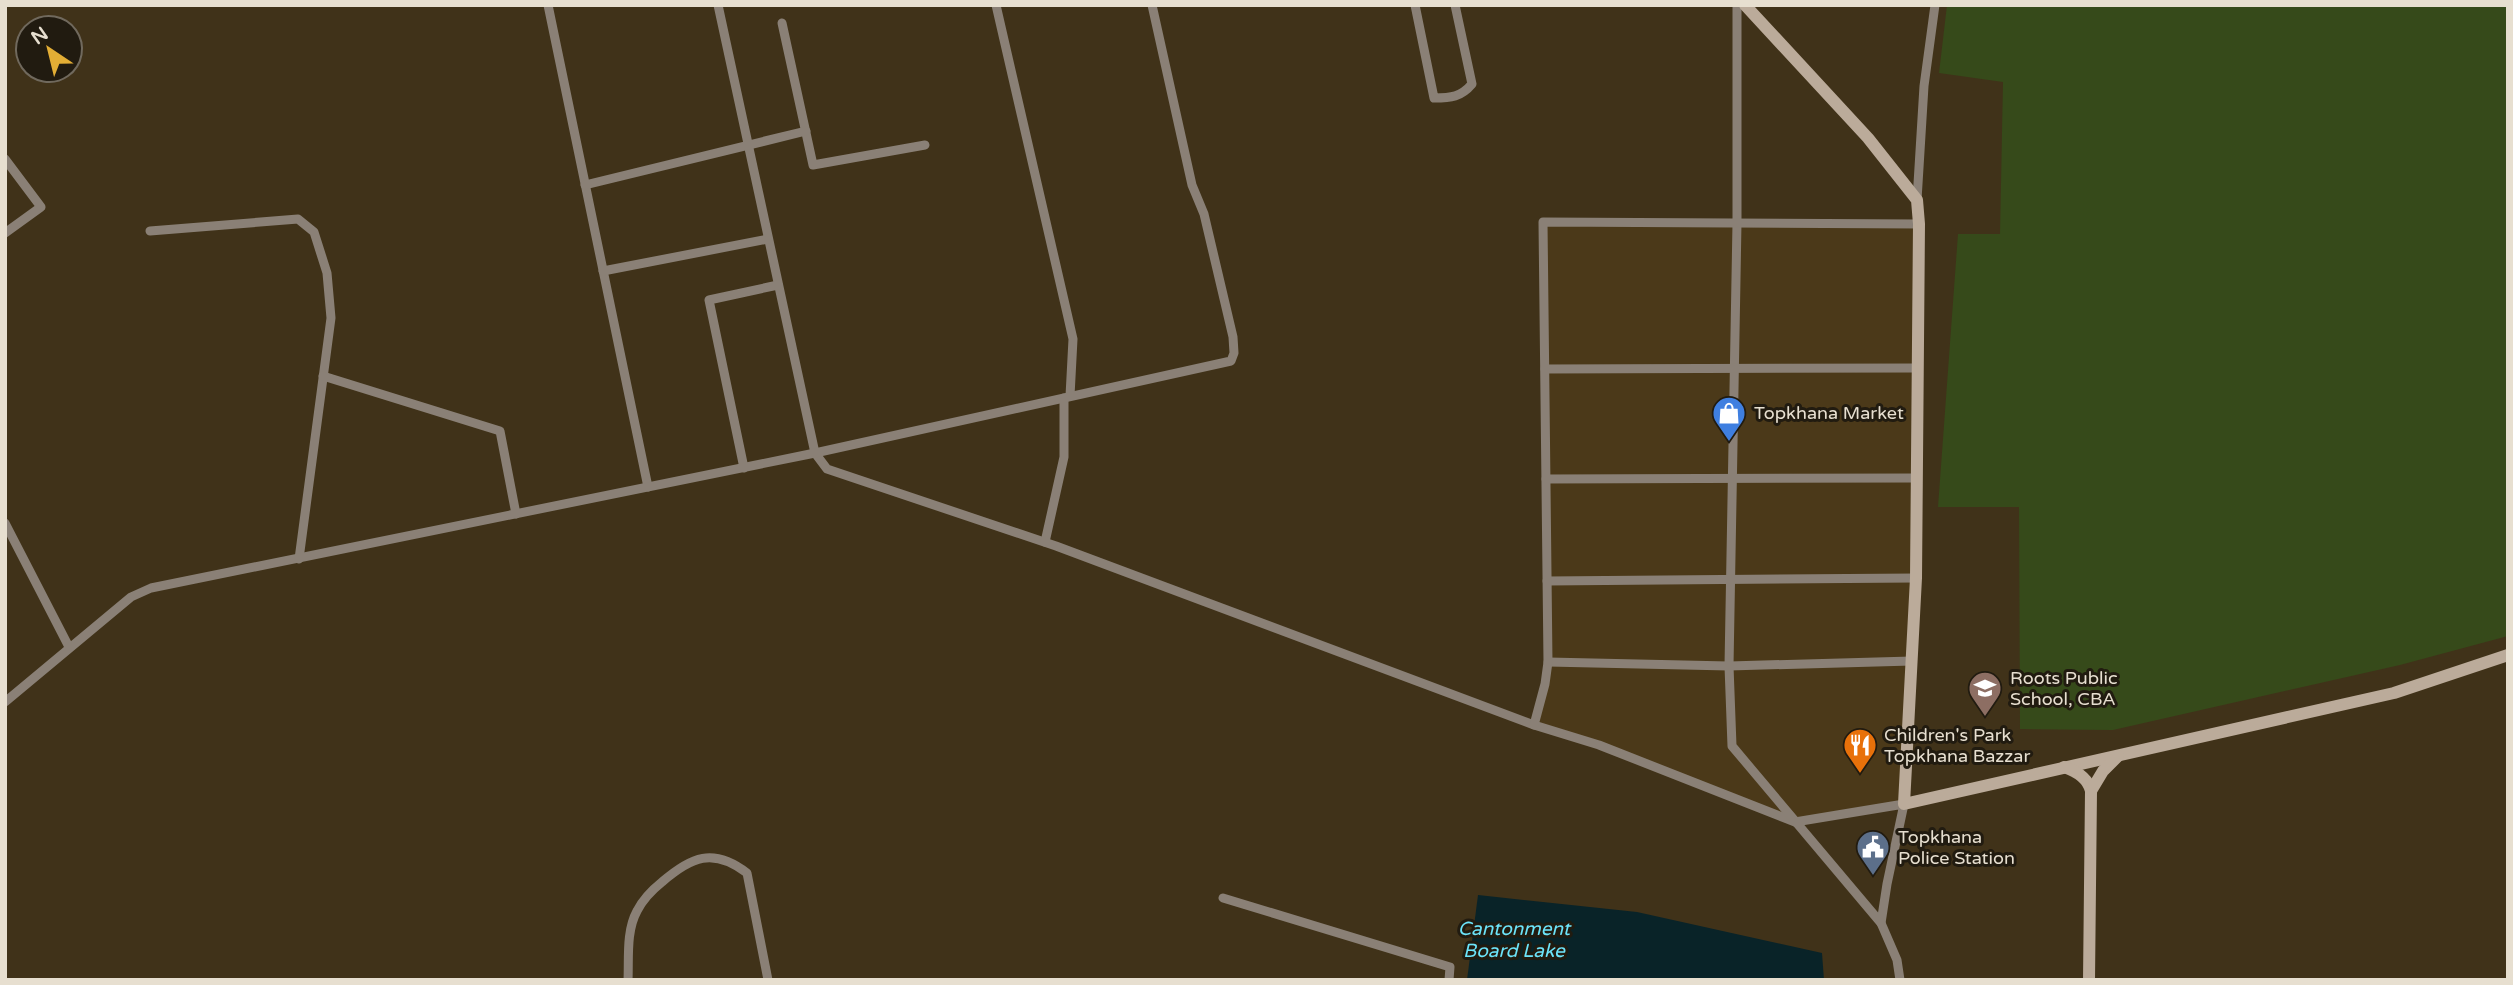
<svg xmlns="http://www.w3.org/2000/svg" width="2513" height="985" font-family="'Varela Round',sans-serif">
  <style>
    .built { fill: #4b3919 }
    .green { fill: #364a1a }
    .water { fill: #092328 }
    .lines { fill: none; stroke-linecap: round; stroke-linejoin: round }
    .street { stroke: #8a8076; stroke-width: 9 }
    .secondary { stroke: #bbab9a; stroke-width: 12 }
    .labels { text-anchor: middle; stroke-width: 6; stroke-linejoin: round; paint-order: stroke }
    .poi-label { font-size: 18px; fill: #e7dfd0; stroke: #211b10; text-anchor: start }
    .water-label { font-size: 19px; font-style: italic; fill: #6ce4fa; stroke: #211b10 }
  </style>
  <rect width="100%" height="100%" fill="#403219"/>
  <!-- built -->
  <path class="built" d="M1543,222l376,2 -7,437 -8,143 -109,18 -261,-97 14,-63z"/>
  <!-- green -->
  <path class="green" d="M1947,5h561v631l-108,29 -287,65 -93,-1 -1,-222h-81l20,-273h42l3,-152 -64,-9z"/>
  <!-- water -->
  <path class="water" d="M1478,895l159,17 185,41 2,27h-357z"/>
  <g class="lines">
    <!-- street -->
    <g class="street">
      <path d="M548,5l100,482"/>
      <path d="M718,5l97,448 12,16 229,77 478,179 65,20 196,77 109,-18 -17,80 -6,39"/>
      <path d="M996,5l77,334 -3,57"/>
      <path d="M1415,5l19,93c17,0 27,-1 38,-14l-17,-79"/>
      <path d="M1737,5v218l-8,443 3,80 149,177 16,37 3,20"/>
      <path d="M782,23l31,142 112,-20"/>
      <path d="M5,159l36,48 -36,26"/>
      <path d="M585,185l221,-54"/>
      <path d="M1917,200l7,-114 11,-81"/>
      <path d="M150,231l148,-12 16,13 13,41 4,45 -32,241"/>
      <path d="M603,271l165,-32"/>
      <path d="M1545,369l372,-1"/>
      <path d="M323,376l177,55 16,83"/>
      <path d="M744,468l-35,-168 69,-15"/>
      <path d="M1546,479l370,-1"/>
      <path d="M5,523l64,124"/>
      <path d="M1045,542l19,-85v-59"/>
      <path d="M1547,581l369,-3"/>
      <path d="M1548,662l181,4 183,-5"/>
      <path d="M5,702l126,-105 20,-9 664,-135 416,-92 3,-8 -1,-16 -29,-123 -12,-29 -40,-180"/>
      <path d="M1534,725l11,-41 3,-22 -5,-440 376,2"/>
      <path d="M1223,898l227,69 -1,13"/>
      <path d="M628,980c1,-22 -2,-49 9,-69 6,-12 15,-21 25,-29 29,-25 51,-35 85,-9l21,107"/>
    </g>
    <!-- secondary -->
    <g class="secondary">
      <path d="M1745,5l123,133 49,62 2,24 -3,354 -12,226 490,-111 114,-38"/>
      <path d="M2064,767c12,4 24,11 27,24l-2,189"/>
      <path d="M2091,791l12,-20 15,-15"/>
    </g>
  </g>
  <!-- icons -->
  <defs>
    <symbol id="shop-pin" viewBox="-11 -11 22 30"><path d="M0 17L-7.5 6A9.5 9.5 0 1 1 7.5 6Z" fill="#3f7fe0" stroke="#211b10"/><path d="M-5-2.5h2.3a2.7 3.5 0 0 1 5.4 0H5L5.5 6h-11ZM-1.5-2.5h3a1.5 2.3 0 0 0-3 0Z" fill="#fff"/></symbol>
    <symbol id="school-pin" viewBox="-11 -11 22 30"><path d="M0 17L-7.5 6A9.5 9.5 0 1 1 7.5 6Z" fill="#8d6e63" stroke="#211b10"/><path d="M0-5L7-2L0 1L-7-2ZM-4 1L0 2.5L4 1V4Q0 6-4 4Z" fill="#fff"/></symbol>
    <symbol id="restaurant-pin" viewBox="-11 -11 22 30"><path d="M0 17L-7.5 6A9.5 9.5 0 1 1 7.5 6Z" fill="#e8710a" stroke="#211b10"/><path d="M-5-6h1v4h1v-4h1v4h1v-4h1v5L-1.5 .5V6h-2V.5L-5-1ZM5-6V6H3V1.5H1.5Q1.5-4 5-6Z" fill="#fff"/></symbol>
    <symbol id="civic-pin" viewBox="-11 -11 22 30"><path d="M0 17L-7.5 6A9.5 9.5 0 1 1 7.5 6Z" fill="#5c6f8a" stroke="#211b10"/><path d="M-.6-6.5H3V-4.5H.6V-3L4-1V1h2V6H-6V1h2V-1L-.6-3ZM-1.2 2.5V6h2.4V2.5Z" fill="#fff"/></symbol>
  </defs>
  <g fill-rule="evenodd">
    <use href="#shop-pin" x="1710" y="394" width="38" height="52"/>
    <use href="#school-pin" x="1966" y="669" width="38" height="52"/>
    <use href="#restaurant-pin" x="1841" y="726" width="38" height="52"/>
    <use href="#civic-pin" x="1854" y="828" width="38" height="52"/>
  </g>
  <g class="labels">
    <!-- poi labels -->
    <g class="poi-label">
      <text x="1754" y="419">Topkhana Market</text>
      <text x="2010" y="684">Roots Public<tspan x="2010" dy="21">School, CBA</tspan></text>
      <text x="1884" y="741">Children's Park<tspan x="1884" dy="21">Topkhana Bazzar</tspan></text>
      <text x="1898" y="843">Topkhana<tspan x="1898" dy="21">Police Station</tspan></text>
    </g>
    <!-- water labels -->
    <g class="water-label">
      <text x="1514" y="935">Cantonment<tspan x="1514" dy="22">Board Lake</tspan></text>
    </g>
  </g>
  <!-- border -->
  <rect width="2513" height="985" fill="none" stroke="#e7dfd0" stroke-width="14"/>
  <!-- north arrow -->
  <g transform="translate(49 49) rotate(325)"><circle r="33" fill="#211b10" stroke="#70695d" stroke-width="2"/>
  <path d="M0-5L12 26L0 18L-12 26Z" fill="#e3ae35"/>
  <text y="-10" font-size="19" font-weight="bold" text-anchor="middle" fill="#e7dfd0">N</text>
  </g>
</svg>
